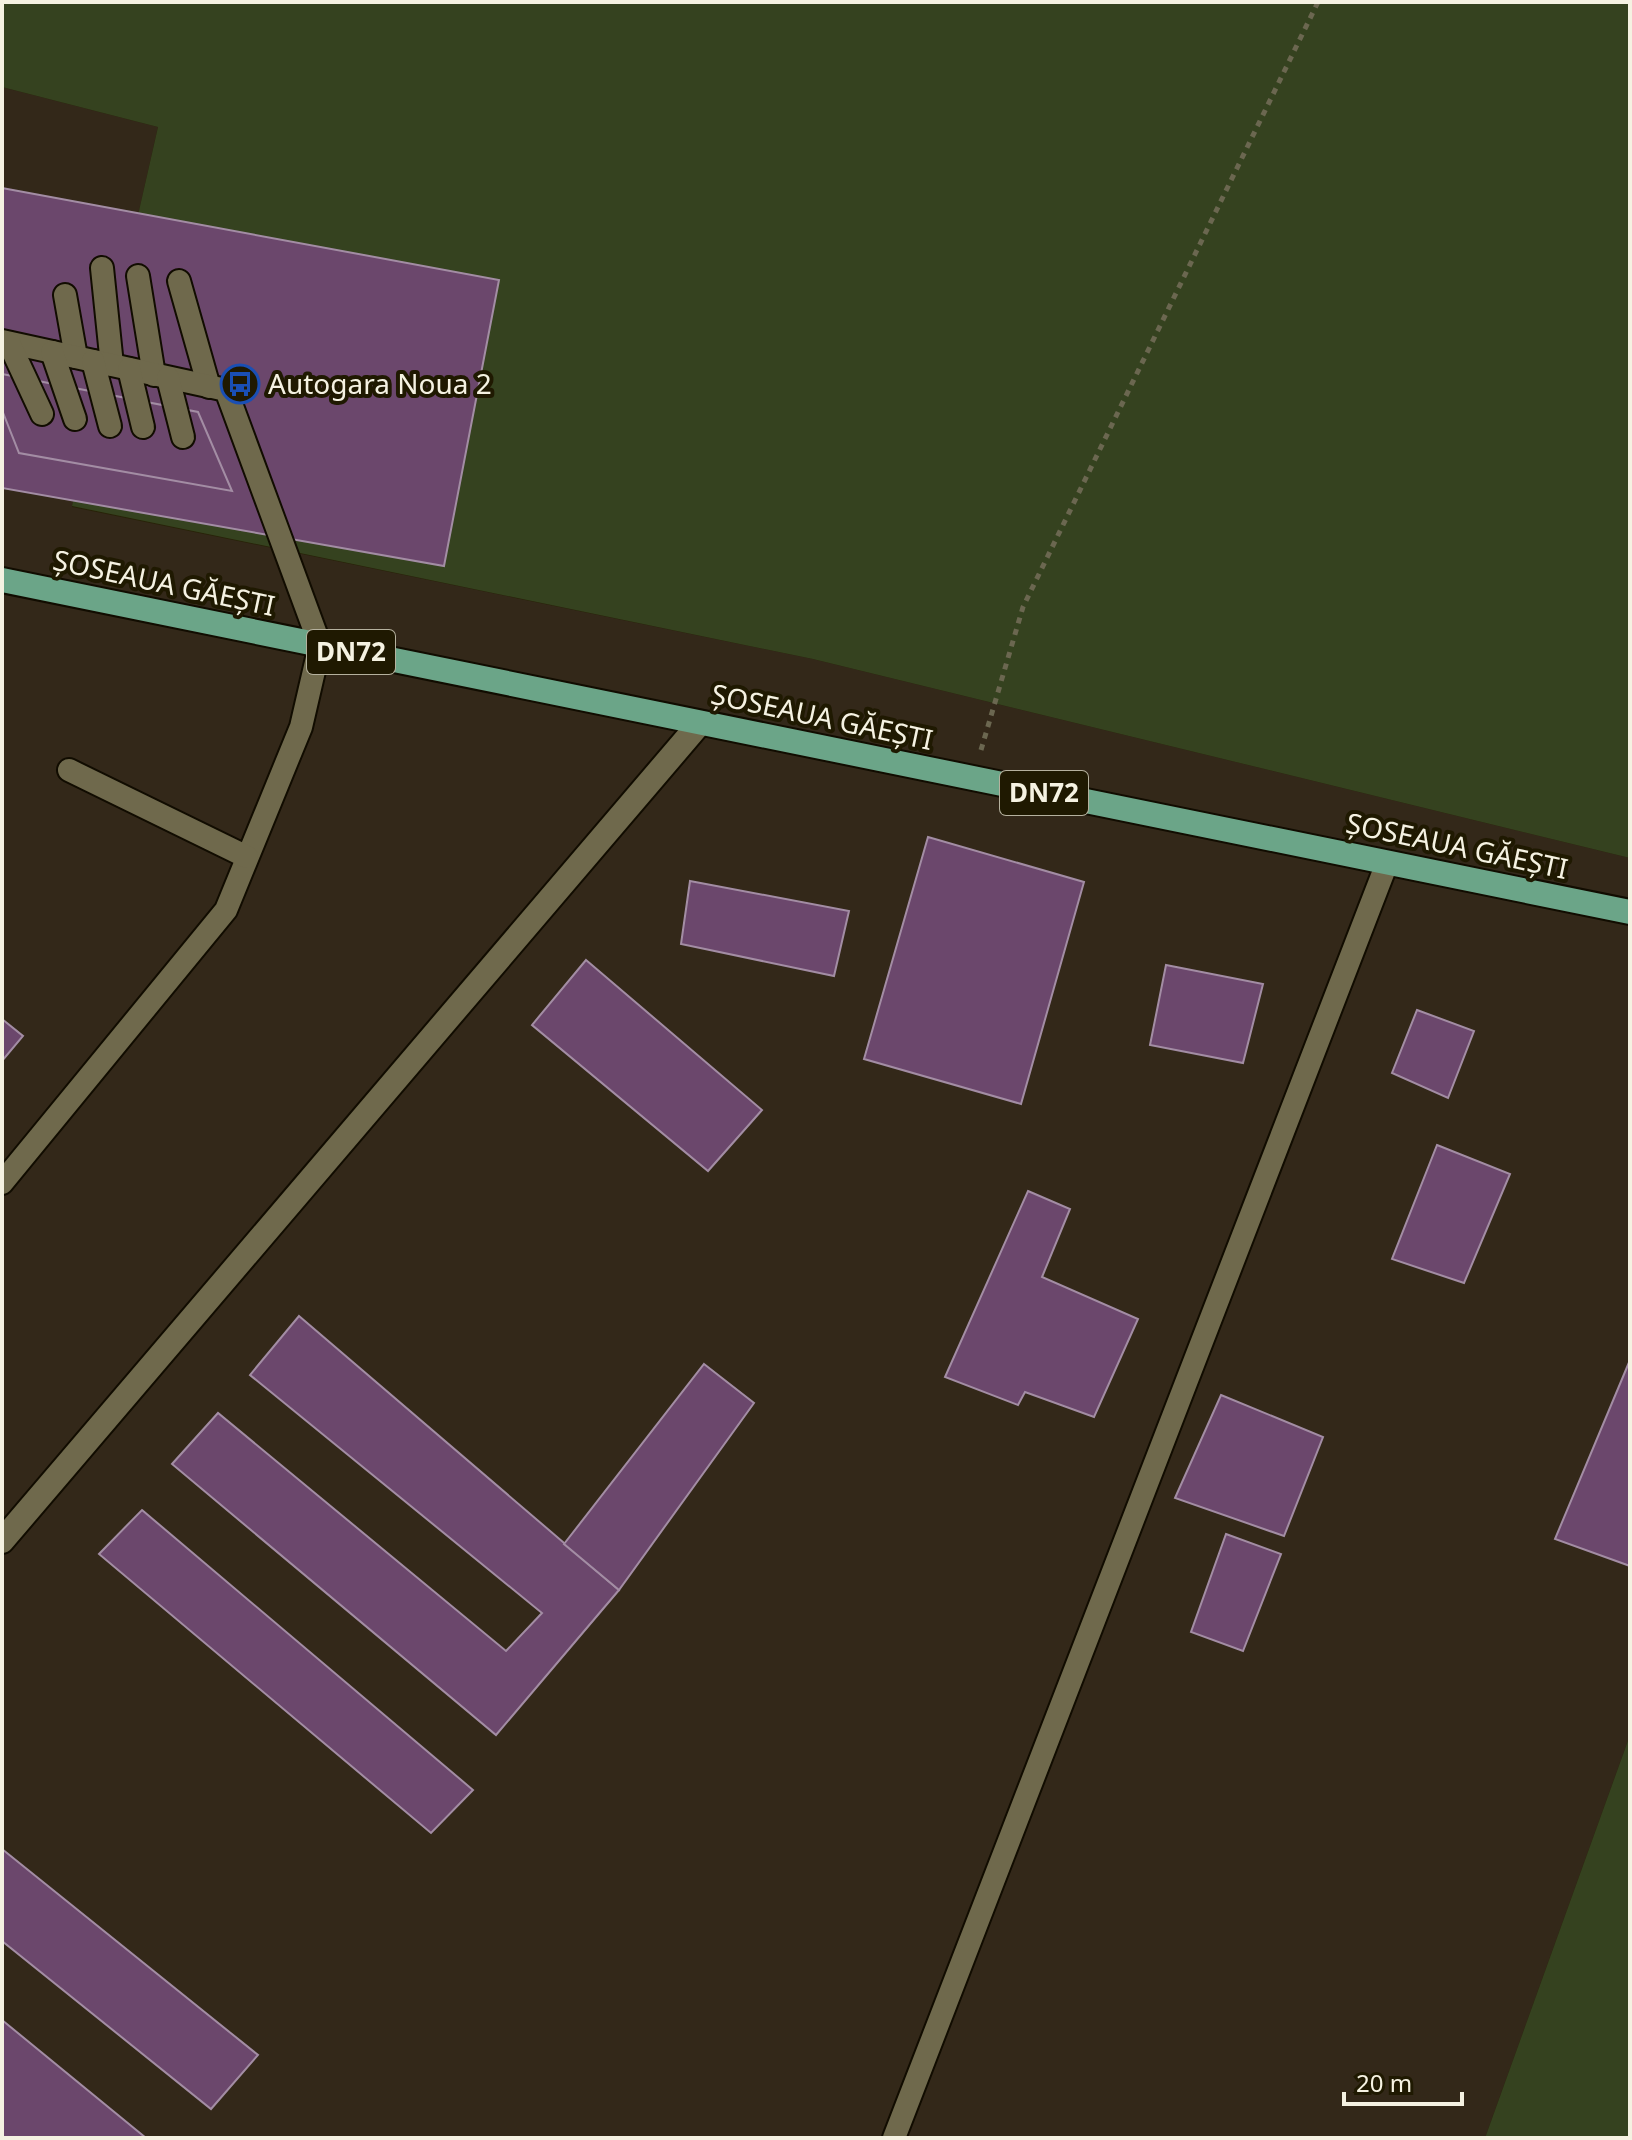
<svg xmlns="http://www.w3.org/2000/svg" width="1632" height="2140" font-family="'Noto Sans',sans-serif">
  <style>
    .industrial { fill: #332819 }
    .green { fill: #35421f }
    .building { fill: #6b476c; stroke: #a38da4; stroke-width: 2 }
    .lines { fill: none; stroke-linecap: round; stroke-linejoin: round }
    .lane-casing { stroke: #110c00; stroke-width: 26 }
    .street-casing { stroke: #110c00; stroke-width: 28 }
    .primary-casing { stroke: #110c00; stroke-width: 28 }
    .path { stroke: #6b6750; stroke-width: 5; stroke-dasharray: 6 6; stroke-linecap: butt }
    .lane { stroke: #6f694c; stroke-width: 22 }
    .street { stroke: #6f694c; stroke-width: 24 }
    .primary { stroke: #6ba588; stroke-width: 24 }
    .labels { text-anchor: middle; stroke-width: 8; stroke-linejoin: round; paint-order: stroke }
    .shield { fill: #1f1901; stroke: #b5b19e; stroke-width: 2 }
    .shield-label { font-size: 26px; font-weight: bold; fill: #f5f2e2 }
    .poi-label { font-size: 28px; fill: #f5f2e2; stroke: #1f1901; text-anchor: start }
    .street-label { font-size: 28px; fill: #f5f2e2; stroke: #1f1901 }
  </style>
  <rect width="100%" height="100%" fill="#282308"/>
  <!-- industrial -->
  <path class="industrial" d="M2,87l156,40 -86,380 741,152 817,199v877l-145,403h-1483z"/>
  <!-- green -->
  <g class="green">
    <path d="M2,2h1628v856l-817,-199 -741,-153 86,-379 -156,-40z"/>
    <path d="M1630,1735v403h-145z"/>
  </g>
  <!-- building -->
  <g class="building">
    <path d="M2,188l497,92 -55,286 -442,-78z"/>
    <path d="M2,374l196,38 34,79 -213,-38 -17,-43z"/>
    <path d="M928,837l156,45 -63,222 -157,-45z"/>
    <path d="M690,881l159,30 -15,65 -153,-32z"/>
    <path d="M586,960l176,150 -54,61 -176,-146z"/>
    <path d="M1166,965l97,19 -20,79 -93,-18z"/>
    <path d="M1417,1010l57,21 -26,67 -56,-25z"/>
    <path d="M2,1019l21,17 -21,25z"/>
    <path d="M1437,1145l73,29 -46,109 -72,-24z"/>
    <path d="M1028,1191l42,18 -28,68 96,42 -44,98 -69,-25 -7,13 -73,-28z"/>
    <path d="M299,1316l320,274 -123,145 -324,-271 46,-51 288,238 36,-38 -292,-238z"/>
    <path d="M1630,1360v206l-75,-27z"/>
    <path d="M704,1364l50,39 -135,187 -55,-46z"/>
    <path d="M1221,1395l102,42 -39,99 -109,-38z"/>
    <path d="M142,1510l331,280 -42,43 -332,-279z"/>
    <path d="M1226,1534l55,20 -38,97 -52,-19z"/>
    <path d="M2,1849l256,206 -47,54 -209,-168z"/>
    <path d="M2,2020l144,118h-144z"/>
  </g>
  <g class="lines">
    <defs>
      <g id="lane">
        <path d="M102,268l10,97"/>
        <path d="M138,276l16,99"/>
        <path d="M179,281l30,106"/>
        <path d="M65,295l11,62"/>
        <path d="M2,341l224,49 94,255 -19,82 -75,183 -224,273"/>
        <path d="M9,343l33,71"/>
        <path d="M52,352l23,67"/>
        <path d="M93,361l17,65"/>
        <path d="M129,369l14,58"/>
        <path d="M168,378l15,59"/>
        <path d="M69,770l178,87"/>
        <path d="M894,2138l493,-1275"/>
      </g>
      <path id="street" d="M2,1541l698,-818"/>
      <path id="primary" d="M2,580l1628,332"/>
    </defs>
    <!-- lane casing -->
    <use href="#lane" class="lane-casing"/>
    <!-- street casing -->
    <use href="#street" class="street-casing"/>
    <!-- primary casing -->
    <use href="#primary" class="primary-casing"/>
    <!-- path -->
    <path class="path" d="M981,750l42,-143 295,-605"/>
    <!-- lane -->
    <use href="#lane" class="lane"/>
    <!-- street -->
    <use href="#street" class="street"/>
    <!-- primary -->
    <use href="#primary" class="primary"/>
  </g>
  <!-- icons -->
  <defs>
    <symbol id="bus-ring" viewBox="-11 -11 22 22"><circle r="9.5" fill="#1f1901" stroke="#1a4fb4" stroke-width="1.5"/><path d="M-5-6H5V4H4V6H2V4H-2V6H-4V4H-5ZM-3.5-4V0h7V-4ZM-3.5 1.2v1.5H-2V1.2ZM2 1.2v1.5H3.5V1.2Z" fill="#1a4fb4"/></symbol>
  </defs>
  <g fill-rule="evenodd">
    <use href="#bus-ring" x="218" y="362" width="44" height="44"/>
  </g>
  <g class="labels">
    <!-- shield labels -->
    <g class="shield">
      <rect x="307" y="630" width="88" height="44" rx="6"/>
      <rect x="1000" y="771" width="88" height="44" rx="6"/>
    </g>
    <g class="shield-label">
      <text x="351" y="661">DN72</text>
      <text x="1044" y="802">DN72</text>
    </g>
    <!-- poi labels -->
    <g class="poi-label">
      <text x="268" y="394">Autogara Noua 2</text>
    </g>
    <!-- street labels -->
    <g class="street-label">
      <text transform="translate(164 583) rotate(12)" y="10">ȘOSEAUA GĂEȘTI</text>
      <text transform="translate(822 717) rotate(12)" y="10">ȘOSEAUA GĂEȘTI</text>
      <text transform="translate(1457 846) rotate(12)" y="10">ȘOSEAUA GĂEȘTI</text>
    </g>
  </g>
  <!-- border -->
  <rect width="1632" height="2140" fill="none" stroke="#f5f2e2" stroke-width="8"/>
  <!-- scale -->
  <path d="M1344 2092v12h118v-12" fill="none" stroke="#f5f2e2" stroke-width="4"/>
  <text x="1356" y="2092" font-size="24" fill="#f5f2e2" stroke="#1f1901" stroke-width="6" paint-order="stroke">20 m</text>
</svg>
